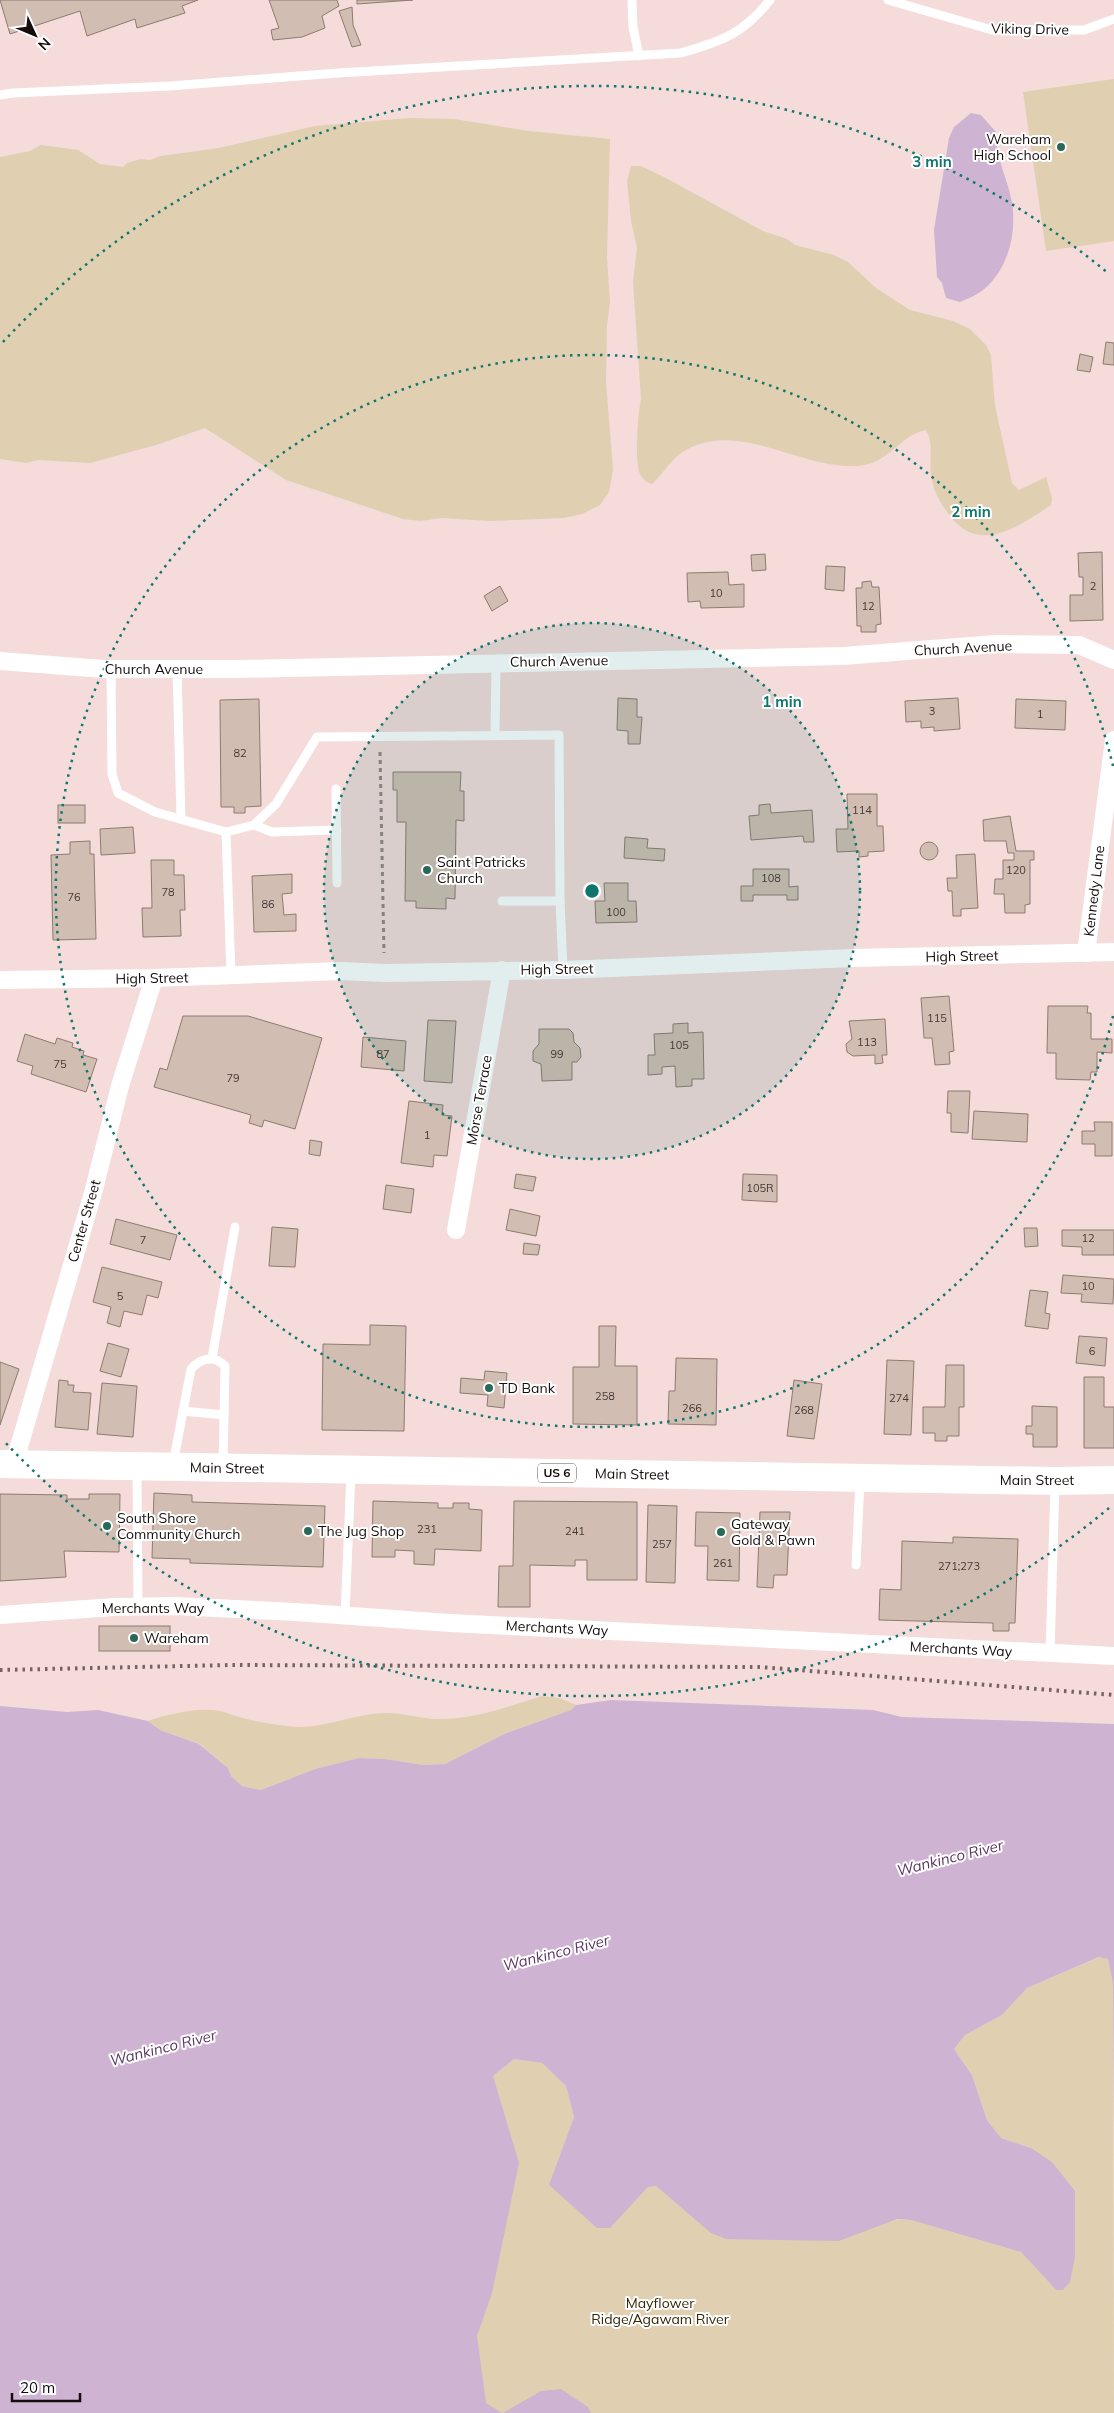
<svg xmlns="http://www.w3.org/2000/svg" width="1114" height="2413" font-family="Mulish,sans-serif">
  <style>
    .green { fill: #e1cfb1 }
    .water { fill: #ceb4d2 }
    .building { fill: #d2bdb2; stroke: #8e7b70 }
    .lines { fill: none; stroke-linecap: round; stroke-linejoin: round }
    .path { stroke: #988584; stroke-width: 3; stroke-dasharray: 4 4; stroke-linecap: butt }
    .service { stroke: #fff; stroke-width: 9 }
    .minor { stroke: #fff; stroke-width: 18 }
    .primary { stroke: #fff; stroke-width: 28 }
    .rail { stroke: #726362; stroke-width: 4; stroke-dasharray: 2.5 5; stroke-linecap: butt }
    .ring { fill: none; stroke: #0f766e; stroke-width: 2.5; stroke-dasharray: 2.5 5 }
    .poi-dot { fill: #296958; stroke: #fff; stroke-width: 2 }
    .labels { text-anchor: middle; stroke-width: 4; stroke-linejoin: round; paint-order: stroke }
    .number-label { font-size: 11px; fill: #443936 }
    .shield { fill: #fff; stroke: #5b5655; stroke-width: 1 }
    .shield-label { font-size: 12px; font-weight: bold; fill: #150d0c }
    .street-label { font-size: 14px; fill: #150d0c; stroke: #fff }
    .poi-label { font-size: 14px; fill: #150d0c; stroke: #fff; text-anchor: start }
    .park-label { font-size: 14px; fill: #36280b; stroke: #fff }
    .water-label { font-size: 15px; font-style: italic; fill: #5b3861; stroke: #fff }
    .centre { fill: #0f766e; stroke: #fff; stroke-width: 2.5 }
    .ring-label { font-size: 15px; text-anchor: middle; font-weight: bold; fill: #0f766e; stroke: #fff; stroke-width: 4; stroke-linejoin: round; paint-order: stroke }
  </style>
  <rect width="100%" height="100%" fill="#f5dbda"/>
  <!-- green -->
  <g class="green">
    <path d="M1114,79v162l-68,10 -23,-159z"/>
    <path d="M409,118l45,1 75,12 81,8 -3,118 3,45 -3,24 -1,56 7,88 -4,22 -9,13 -18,9 -18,4 -75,3 -47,-3 -21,3 -18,-2 -117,-39 -81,-52 -49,17 -66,18 -52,-3 -12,3 -26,-4v-302l30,-6 11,-6 37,5 22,14 23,3 4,-4 14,-4 9,1 11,-4 58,-8 96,-22z"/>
    <path d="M631,166h10l23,11 99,54 24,8 8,6 39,10 14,7 28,26 34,22 43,11 17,8 16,16 5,10 4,51 17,77 7,7 27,-13 6,21 -1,7c-33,22 -74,51 -103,8 -9,-12 -15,-23 -17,-38 -2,-16 3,-31 -5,-45 -27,5 -37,35 -70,36 -58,3 -120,-49 -175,-13 -11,8 -19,22 -29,31 -4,-1 -10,-5 -12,-10 -6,-14 -2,-60 1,-75l-8,-117 4,-34 -6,-27 -4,-40z"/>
    <path d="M542,1696l17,2 17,7 -5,5 -67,24 -59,30 -22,1 -38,-6 -26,-1 -44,11 -54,21 -19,-4 -11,-10 -3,-8 -28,-24 -40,-14 -12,-9c20,-7 58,-16 79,-8 22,8 46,12 70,14 29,1 60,-14 89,-14 17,0 33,5 49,6 38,1 72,-12 107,-23z"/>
    <path d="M1100,1957l8,2 5,25 1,429h-665l44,-337 21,-17 28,4 24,23 8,31 -22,61 72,34 24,-25 8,-1 31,26 224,8 110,32 35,38 -25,-142 -30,-10 -14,-18 -15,-45 -18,-26 11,-14 37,-20 25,-27z"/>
  </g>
  <!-- water -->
  <g class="water">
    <path d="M971,113l10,2 15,17c-1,26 12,46 16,71 5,30 -4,67 -29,87 -6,5 -16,9 -23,12l-14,-4 -4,-15 -5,-6 -3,-47 15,-92 5,-11z"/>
    <path d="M611,1700l262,10 29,7 212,7v411l-1,-151 -5,-25 -9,-2 -72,31 -25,27 -37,20 -11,14 18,26 15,45 14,18 30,10 21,14 23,29v66l-5,25 -7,8h-7l-35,-38 -110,-32 -14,-1 -58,22 -113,-2 -15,-6 -55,-47 -8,1 -38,41h-13l-48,-43 25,-68 -8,-31 -24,-23 -28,-4 -21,17 26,87 -27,130 -15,43 9,67 16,10h-502v-707l67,6 31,-2 50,11 12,9 39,14 29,24 3,8 11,10 19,4 54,-21 44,-11 26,1 38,6 22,-1 59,-30 67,-24 5,-5z"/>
    <path d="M561,2389l27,18 3,6h-88l38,-22z"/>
  </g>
  <!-- building -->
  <g class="building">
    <path d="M0,0h198l-16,6 3,7 -48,15 -2,-9 -48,17 -7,-25 -70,23z"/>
    <path d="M269,0h68l2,6 -17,10 3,12 -23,9 -29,3 -2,-10 8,-2z"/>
    <path d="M357,0h56l-56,4z"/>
    <path d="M352,7l1,18 8,20 -9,2 -13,-36z"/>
    <path d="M1106,342l8,1v22l-11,-1z"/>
    <path d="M1080,354l13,3 -3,15 -13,-2z"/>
    <path d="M1102,552l1,68 -33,1v-26h13v-18h-4l-1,-24z"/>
    <path d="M765,554l1,16 -14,1 -1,-16z"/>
    <path d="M826,566l19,1 -1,24 -19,-2z"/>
    <path d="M728,572l1,13 15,-1v23l-43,1 -1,-7 -12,1 -1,-29z"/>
    <path d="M871,581l1,6h7l2,37 -5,1v7h-15v-6h-4l-1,-38h6v-6z"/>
    <path d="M500,586l8,15 -16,10 -8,-15z"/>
    <path d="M618,698l19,1v18h5l-2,27h-12v-13l-11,-1z"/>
    <path d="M958,698l2,31 -26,2v-4l-13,1v-7l-15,1 -1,-21z"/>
    <path d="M259,699l2,107 -16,1v6h-11v-6h-13l-1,-107z"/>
    <path d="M1016,699l50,2 -1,29 -50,-2z"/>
    <path d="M393,772h68l-1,19h4v30l-8,-1 -1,79 -9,-1v11l-30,-1v-7h-11l1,-79h-9v-32h-4z"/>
    <path d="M847,794h30v32h6l1,25 -16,1v4l-9,1v-6l-22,1 -1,-23h12z"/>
    <path d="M770,804l1,9 41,-3 2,32h-10l-1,-6 -52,4 -2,-24 10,-1v-10z"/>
    <rect x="58" y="805" width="27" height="18"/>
    <path d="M1010,816l6,35h18v9h-4v44l-5,1v8h-20l-1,-19h-10l1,-15h8v-19h11v-7h-6l-2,-12h-22l-1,-21z"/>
    <path d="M133,827l2,26 -34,2 -1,-26z"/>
    <path d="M625,837l23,2 -1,9 18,1 -1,12 -40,-3z"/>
    <path d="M90,841v13h4l2,85 -43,1 -2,-85 19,-1v-12z"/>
    <circle cx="929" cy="851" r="9"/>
    <path d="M975,854l3,54 -17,1v7h-8l-1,-25h-4l-1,-13h10l-1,-23z"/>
    <path d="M151,860h23v15h10l1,35h-5l1,26 -38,1 -1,-29h10z"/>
    <path d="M753,869h36v18l9,-1v14h-11v-5h-34v6h-12v-15h12z"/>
    <path d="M292,874v19l-10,1 2,21 12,-1v17l-42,1 -2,-56z"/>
    <path d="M604,883h24v18h8l1,21 -41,1 -1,-22h10z"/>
    <path d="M949,996l5,55 -5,1 1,12 -15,1 -3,-27h-8l-3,-40z"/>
    <path d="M1048,1006h40l-1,7h4v26h21v14l-15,-1v20h-6l-1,8 -34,-1v-26h-9z"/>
    <path d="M183,1016h65l74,22 -27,91 -31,-9 -2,7 -13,-4 2,-8 -97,-28 6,-19 7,2z"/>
    <path d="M885,1019l2,36h-5l1,8 -8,1v-9l-22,1 -6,-4 -1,-8 6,-5 -3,-18z"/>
    <path d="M428,1020l28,1 -4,62 -28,-2z"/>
    <path d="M688,1023v10l15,-1 1,47h-12v7l-16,1 -1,-21 -13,1v7l-14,1v-20h7l-1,-21 19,-1v-9z"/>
    <path d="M539,1029h30l4,4 1,9 6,6 1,9 -4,5h-5v18l-30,1 -1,-17 -8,-3v-10l6,-7z"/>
    <path d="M25,1034l30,10 2,-6 16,5 -1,4 12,4 -1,4 14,4 -11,33 -55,-18 2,-8 -16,-5z"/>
    <path d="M363,1037l43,4 -2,30 -43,-4z"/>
    <path d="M948,1091h22l-2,42 -17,-1v-19h-4z"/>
    <path d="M409,1101l34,4 -1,10 10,1 -5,40 -13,-1 -1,12 -32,-4z"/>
    <path d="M974,1111l54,3 -1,28 -55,-3z"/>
    <path d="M1094,1122h18v34h-17v-12h-13v-13h13z"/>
    <path d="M310,1140l12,2 -2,14 -11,-2z"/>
    <path d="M516,1174l20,3 -3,14 -19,-3z"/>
    <path d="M743,1174l34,1v27l-35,-2z"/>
    <path d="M386,1185l28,4 -3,24 -28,-4z"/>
    <path d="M510,1209l30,7 -4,20 -30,-6z"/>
    <path d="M116,1219l61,16 -7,25 -60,-16z"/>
    <path d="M272,1227l26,2 -3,38 -26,-1z"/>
    <path d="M1024,1228h13l1,18 -13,1z"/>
    <path d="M1062,1230h52v25h-32v-8l-20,-1z"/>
    <path d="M524,1243l16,2 -2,10 -15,-1z"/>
    <path d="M102,1267l60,15 -4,16 -11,-3 -5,20 -18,-4 -4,16 -13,-4 4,-16 -18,-5z"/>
    <path d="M1063,1275l51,4 -1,25 -32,-2 1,-8 -21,-1z"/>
    <path d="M1030,1290l18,2 -3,21 5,1 -2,15 -23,-3z"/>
    <path d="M370,1325l36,1 -2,105 -82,-1 1,-86 47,1z"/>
    <path d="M599,1326h17l-1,40h22v59l-64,-1v-57h26z"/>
    <path d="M1079,1336l28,2 -2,28 -29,-3z"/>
    <path d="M108,1343l21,6 -8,28 -21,-6z"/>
    <path d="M676,1358l41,1 -1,66 -48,-1 1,-33h6z"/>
    <path d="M887,1360l27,1 -3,74 -27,-1z"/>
    <path d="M0,1362l19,7 -19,56z"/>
    <path d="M946,1365h18v42h-5v29h-12v5h-12v-8h-12v-26h22z"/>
    <path d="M485,1371l22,2 -3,35 -17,-2 1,-11 -28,-2 1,-15 23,2z"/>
    <path d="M1084,1377h20v30h10v41h-30z"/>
    <path d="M59,1380l9,1v4h6l-1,7 18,1 -3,37 -33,-3z"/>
    <path d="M794,1380l28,4 -8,55 -27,-3z"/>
    <path d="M102,1383l35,3 -4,51 -36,-3z"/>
    <path d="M1032,1406l25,1v40h-24v-13h-7v-8h6z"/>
    <path d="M154,1493l38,2v7l133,4 -2,61 -133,-4v-4l-38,-1z"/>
    <path d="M0,1494l67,1v4h22v-5h31l-1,58 -55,-1 2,26 -66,4z"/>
    <path d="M373,1501l65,2v5h15v-5h16v6l13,1 -1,41 -46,-2 -1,16 -20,-1v-13l-19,-1v7h-23z"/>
    <path d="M514,1501l123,1v78h-50v-20h-12v6l-45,-1v42h-32l1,-41h14z"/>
    <path d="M648,1505l29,1 -2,77 -29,-1z"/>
    <path d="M696,1512l44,1 -1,68 -32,-1 1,-34h-13z"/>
    <path d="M760,1512h30l-3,63h-13l-1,13 -16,-1z"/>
    <path d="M953,1537l65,2 -3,84h-6v8h-16v-8l-114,-3 1,-31 21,1 1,-49 51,2z"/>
    <rect x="99" y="1626" width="71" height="25"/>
  </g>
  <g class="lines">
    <!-- path -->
    <path class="path" d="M380,752l4,201"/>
    <!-- service -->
    <g class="service">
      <path d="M632,0l1,27 6,29"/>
      <path d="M888,0l104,30h92l30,-11"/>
      <path d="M0,95l13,-2 157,-7 168,-13 343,-20c41,-12 62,-19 89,-53"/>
      <path d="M111,669l1,105 6,19 37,19 71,20 5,143"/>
      <path d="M177,670l4,149"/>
      <path d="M495,735l1,-72"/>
      <path d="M336,789l1,94"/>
      <path d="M254,825l18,7 65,-2"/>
      <path d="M226,832l28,-7 22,-21 41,-67 242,-2 1,166 3,69"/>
      <path d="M502,901h58"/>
      <path d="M212,1358l23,-131"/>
      <path d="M183,1411l41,4"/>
      <path d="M173,1464l18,-95c10,-11 23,-14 34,-3l-2,99"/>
      <path d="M137,1469l1,137"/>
      <path d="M856,1565l4,-85"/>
      <path d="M345,1615l6,-142"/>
      <path d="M1050,1653l5,-169"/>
    </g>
    <!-- minor -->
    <g class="minor">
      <path d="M0,661l103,8h134l606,-13 153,-12 83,1 35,15"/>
      <path d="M1086,953l28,-213"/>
      <path d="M0,980l154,-2 186,-7 45,2 178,-3 290,-12 261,-6"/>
      <path d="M456,1230l46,-260"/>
      <path d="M14,1464l79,-271 27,-107 34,-108"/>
      <path d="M0,1615l114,-8 61,-1 121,6 154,11 664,33"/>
    </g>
    <!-- primary -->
    <path class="primary" d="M0,1464l1055,17 59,-1"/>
    <!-- rail -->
    <path class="rail" d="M0,1670l231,-5 529,2 354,28"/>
  </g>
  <!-- distance rings -->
  <circle cx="592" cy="891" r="268" fill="#0f766e" fill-opacity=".12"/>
  <g class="ring">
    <circle cx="592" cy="891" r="268"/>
    <path d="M1113 1016A536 536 0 1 1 1113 766"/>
    <path d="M1109 1508A805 805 0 0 1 3 1440M3 342A805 805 0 0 1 1109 274"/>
  </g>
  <!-- markers -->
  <g class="poi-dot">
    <circle cx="1061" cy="147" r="5"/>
    <circle cx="427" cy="870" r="5"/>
    <circle cx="489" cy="1388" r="5"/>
    <circle cx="107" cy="1526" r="5"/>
    <circle cx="308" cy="1531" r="5"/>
    <circle cx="721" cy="1532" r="5"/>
    <circle cx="134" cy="1638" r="5"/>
  </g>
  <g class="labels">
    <!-- number labels -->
    <g class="number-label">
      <text x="1093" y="590">2</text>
      <text x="716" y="597">10</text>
      <text x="868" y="610">12</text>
      <text x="932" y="715">3</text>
      <text x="1040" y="718">1</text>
      <text x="240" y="757">82</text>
      <text x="862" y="814">114</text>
      <text x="1016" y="874">120</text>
      <text x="771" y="882">108</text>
      <text x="168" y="896">78</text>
      <text x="74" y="901">76</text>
      <text x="268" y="908">86</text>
      <text x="616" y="916">100</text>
      <text x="937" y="1022">115</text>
      <text x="867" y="1046">113</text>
      <text x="679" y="1049">105</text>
      <text x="383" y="1058">87</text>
      <text x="557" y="1058">99</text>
      <text x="60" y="1068">75</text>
      <text x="233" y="1082">79</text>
      <text x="427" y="1139">1</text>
      <text x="760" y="1192">105R</text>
      <text x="1088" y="1242">12</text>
      <text x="143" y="1244">7</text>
      <text x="1088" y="1290">10</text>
      <text x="120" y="1300">5</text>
      <text x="1092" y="1355">6</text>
      <text x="605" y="1400">258</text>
      <text x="899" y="1402">274</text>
      <text x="692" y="1412">266</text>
      <text x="804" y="1414">268</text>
      <text x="427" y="1533">231</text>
      <text x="575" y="1535">241</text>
      <text x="662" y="1548">257</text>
      <text x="723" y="1567">261</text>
      <text x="959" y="1570">271;273</text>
    </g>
    <!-- shield labels -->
    <rect class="shield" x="538" y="1463.5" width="38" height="19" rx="4"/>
    <g class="shield-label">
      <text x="557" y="1477">US 6</text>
    </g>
    <!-- street labels -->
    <g class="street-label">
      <text transform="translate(1030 29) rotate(1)" y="5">Viking Drive</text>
      <text transform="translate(963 648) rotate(-3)" y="5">Church Avenue</text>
      <text transform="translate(559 661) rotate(-1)" y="5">Church Avenue</text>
      <text x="154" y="674">Church Avenue</text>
      <text transform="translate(1094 891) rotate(-83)" y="5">Kennedy Lane</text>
      <text transform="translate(962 956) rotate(-1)" y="5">High Street</text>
      <text transform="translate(557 969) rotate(-1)" y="5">High Street</text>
      <text transform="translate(152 978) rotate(-1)" y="5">High Street</text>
      <text transform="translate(479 1100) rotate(-80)" y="5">Morse Terrace</text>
      <text transform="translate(84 1221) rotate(-74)" y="5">Center Street</text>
      <text transform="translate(227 1468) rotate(1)" y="5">Main Street</text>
      <text transform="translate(632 1474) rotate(1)" y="5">Main Street</text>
      <text x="1037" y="1485">Main Street</text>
      <text x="153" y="1613">Merchants Way</text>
      <text transform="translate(557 1628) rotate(3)" y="5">Merchants Way</text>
      <text transform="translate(961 1649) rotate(3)" y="5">Merchants Way</text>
    </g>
    <!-- poi labels -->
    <g class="poi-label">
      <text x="1051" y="144" text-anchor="end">Wareham<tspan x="1051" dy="16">High School</tspan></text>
      <text x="437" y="867">Saint Patricks<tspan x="437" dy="16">Church</tspan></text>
      <text x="499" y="1393">TD Bank</text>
      <text x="117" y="1523">South Shore<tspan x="117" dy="16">Community Church</tspan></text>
      <text x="731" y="1529">Gateway<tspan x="731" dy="16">Gold &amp; Pawn</tspan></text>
      <text x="318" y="1536">The Jug Shop</text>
      <text x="144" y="1643">Wareham</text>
    </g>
    <!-- park labels -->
    <g class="park-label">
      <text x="660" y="2308">Mayflower<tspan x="660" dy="16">Ridge/Agawam River</tspan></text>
    </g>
    <!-- water labels -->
    <g class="water-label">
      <text transform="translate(950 1858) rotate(-14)" y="5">Wankinco River</text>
      <text transform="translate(556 1953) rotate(-14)" y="5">Wankinco River</text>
      <text transform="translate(163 2048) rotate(-14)" y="5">Wankinco River</text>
    </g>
  </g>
  <circle cx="592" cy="891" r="8" class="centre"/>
  <g class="ring-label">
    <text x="932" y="167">3 min</text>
    <text x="971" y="517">2 min</text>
    <text x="782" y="707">1 min</text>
  </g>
  <!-- north arrow -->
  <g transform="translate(35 35) rotate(134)" stroke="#ffffff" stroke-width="4" paint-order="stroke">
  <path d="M0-4L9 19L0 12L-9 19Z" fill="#150d0c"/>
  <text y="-8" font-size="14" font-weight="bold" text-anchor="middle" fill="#150d0c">N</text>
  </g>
  <!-- scale -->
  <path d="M12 2393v8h68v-8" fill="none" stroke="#150d0c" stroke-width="2.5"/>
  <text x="20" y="2393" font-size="15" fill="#150d0c" stroke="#ffffff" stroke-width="4" paint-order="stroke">20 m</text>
</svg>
